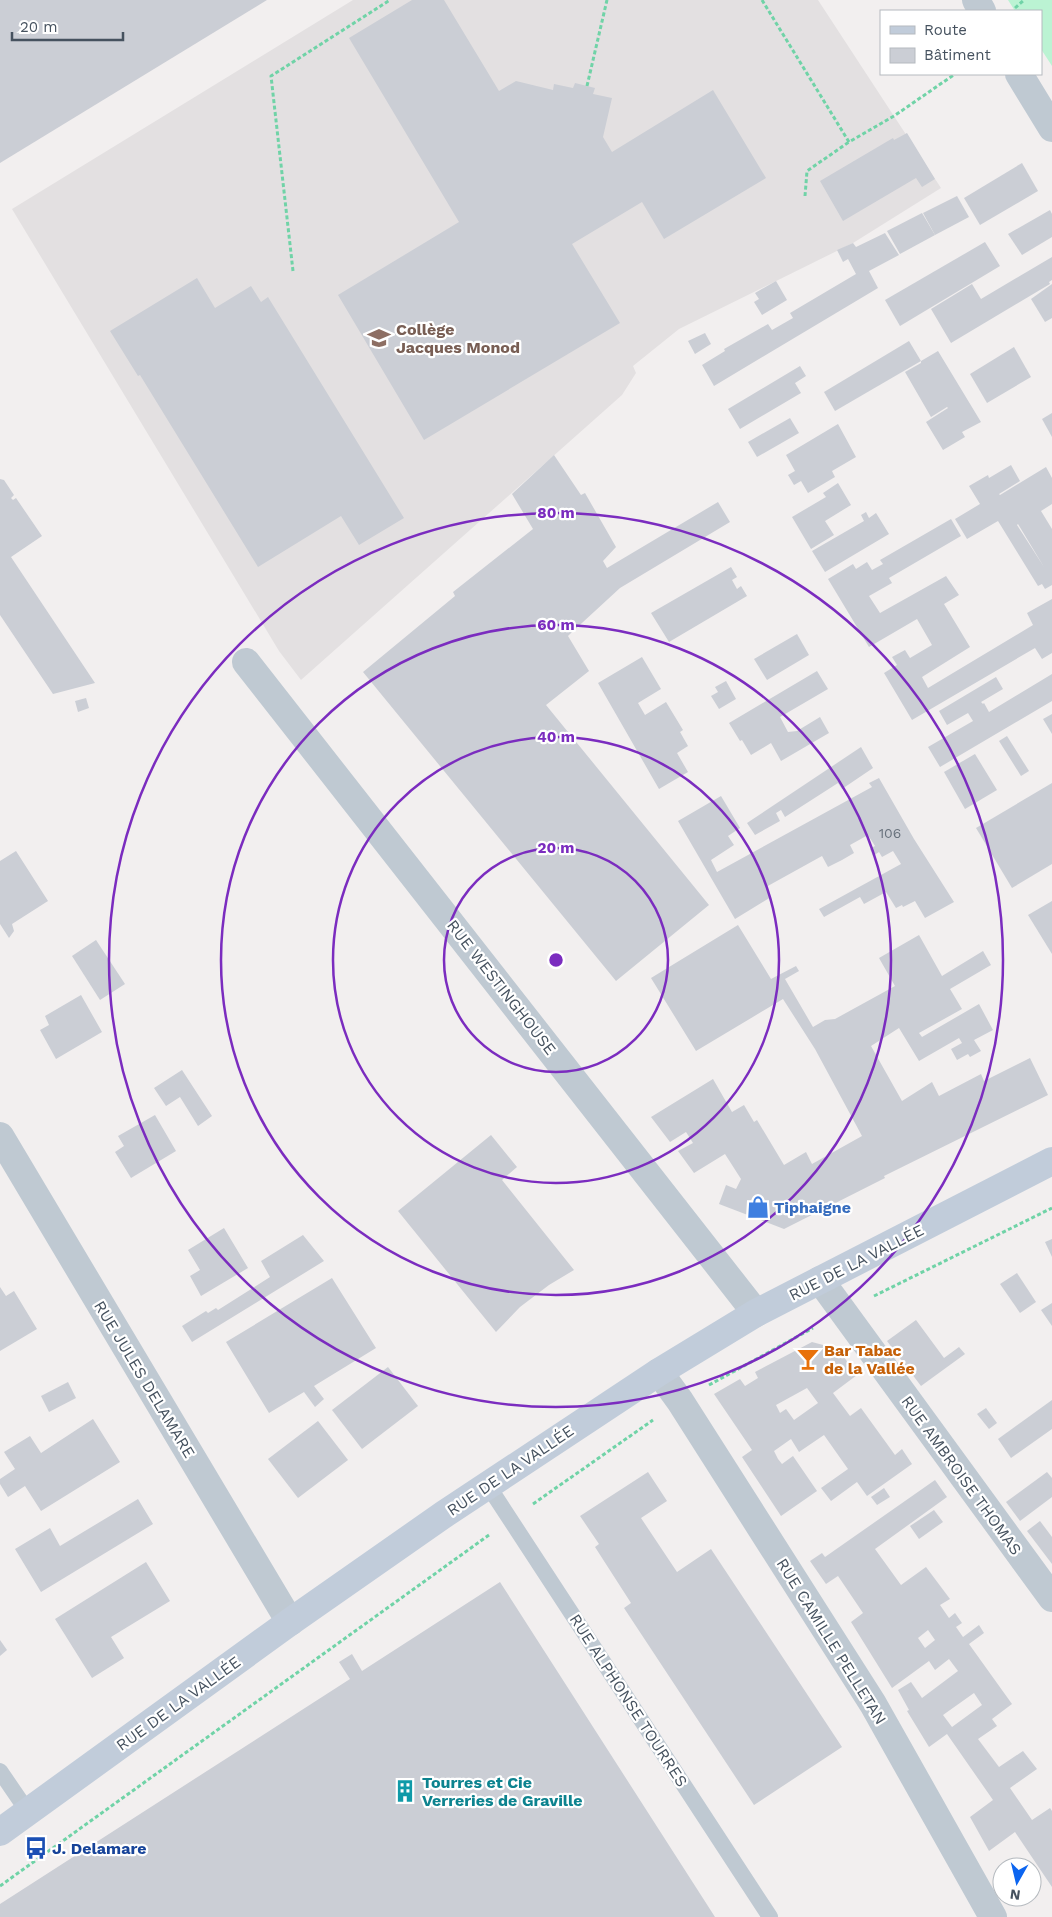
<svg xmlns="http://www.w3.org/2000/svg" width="1052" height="1917" font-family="'Work Sans',sans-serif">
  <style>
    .education { fill: #e3e0e1 }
    .green { fill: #bbf3d3 }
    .building { fill: #cbced5; fill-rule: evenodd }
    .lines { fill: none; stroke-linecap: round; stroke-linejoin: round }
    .path { stroke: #70d3a7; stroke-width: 3; stroke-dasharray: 4 2.5; stroke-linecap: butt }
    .lane { stroke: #bfc9d2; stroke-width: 16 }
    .street { stroke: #bfc9d2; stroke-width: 28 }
    .secondary { stroke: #c1ccda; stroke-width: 28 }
    .ring { fill: none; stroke: #7b2cbf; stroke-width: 2.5 }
    .labels { text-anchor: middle; stroke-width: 4.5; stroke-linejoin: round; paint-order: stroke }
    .number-label { font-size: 14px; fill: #67717c }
    .education-label { font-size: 16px; font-weight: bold; fill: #785e54; stroke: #fff; text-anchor: start }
    .street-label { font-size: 16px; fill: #46525f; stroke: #fff }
    .shop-label { font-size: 16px; font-weight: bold; fill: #366cbe; stroke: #fff; text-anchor: start }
    .food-label { font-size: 16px; font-weight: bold; fill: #c56008; stroke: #fff; text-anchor: start }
    .culture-label { font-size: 16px; font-weight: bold; fill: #0d838f; stroke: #fff; text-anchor: start }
    .transit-label { font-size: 16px; font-weight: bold; fill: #164399; stroke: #fff; text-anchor: start }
    .centre { fill: #7b2cbf; stroke: #fff; stroke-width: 2.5 }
    .ring-label { font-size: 15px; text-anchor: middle; font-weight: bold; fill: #7b2cbf; stroke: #fff; stroke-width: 4.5; stroke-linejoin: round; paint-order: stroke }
  </style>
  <rect width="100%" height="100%" fill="#f2efef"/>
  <!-- education -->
  <path class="education" d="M353,0h465l123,188 -88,55 -174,86 -46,37 3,7 -14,22 -321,285 -22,-29 -267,-442z"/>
  <!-- green -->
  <path class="green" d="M1008,0h44v66l-11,-17v-38h-26z"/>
  <!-- building -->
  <g class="building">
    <path d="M0,0h267l-267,163z"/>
    <path d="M412,0h32l55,91 17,-10 37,9 1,-6 19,4 2,-5 20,5 -2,6 19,4 -9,39 9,15 101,-62 53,88 -102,61 -22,-37 -70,42 48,79 -196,117 -86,-145 121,-73 -110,-184z"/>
    <path d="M907,133l28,46 -13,8 -6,-9 -73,43 -23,-40 73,-43 1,2z"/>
    <path d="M1022,163l16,28 -58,34 -16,-27z"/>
    <path d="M957,196l12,21 -34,18 -12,-22z"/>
    <path d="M1050,210l2,4v23l-30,18 -14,-21z"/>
    <path d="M922,213l13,22 -35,19 -13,-23z"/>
    <path d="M885,233l14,22 -30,16 9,17 -164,98 -12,-21 23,-14 -1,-2 44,-25 4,6 21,-12 -3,-5 66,-39 -8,-15 -5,3 -6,-12 16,-7 3,4z"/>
    <path d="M985,242l15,24 -100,60 -15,-26z"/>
    <path d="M1052,257v23l-3,2 1,2 -99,59 -20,-34 41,-25 9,15z"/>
    <path d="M197,278l18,30 36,-22 10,16 7,-5 136,221 -45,27 -18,-29 -83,51 -118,-192 -2,1 -28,-45z"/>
    <path d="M776,281l11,19 -25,15 -8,-13 5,-3 -4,-6z"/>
    <path d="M1052,284v34l-7,4 -14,-23z"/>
    <path d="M705,333l6,11 -16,10 -7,-13z"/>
    <path d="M909,341l12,20 -86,50 -11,-19z"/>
    <path d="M1014,347l17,30 -44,26 -17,-29z"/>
    <path d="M938,351l43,71 -19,10 3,5 -22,13 -17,-28 22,-14 -1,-1 -16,10 -26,-45 16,-9v-2z"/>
    <path d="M800,366l6,10 -11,7 6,10 -61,36 -12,-20z"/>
    <path d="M1052,413v24l-10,-18z"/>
    <path d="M790,418l9,15 -42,24 -9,-15z"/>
    <path d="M838,424l18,33 -24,14 3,6 -27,16 -7,-12 -7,4 -6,-10 7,-4 -9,-16z"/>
    <path d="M554,455l27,40 4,-2 31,54 -13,14 4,7 111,-66 12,20 -110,66 -50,46 -2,2 21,35 -43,34 163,200 -93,76 -253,-309 92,-76 -2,-4 80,-63 -21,-35z"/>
    <path d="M1011,465l9,16 -21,13 1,1 46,-28 6,11v26l-11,7 11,18v56l-7,4 -3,-5 -4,2 -40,-65 -31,18 -12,-20 25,-15 -11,-18 19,-11 1,3zM1018,524l26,43 -27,-42z"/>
    <path d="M0,479l4,1 10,15 -3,3 2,2 3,-2 26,38 -31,21 84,126 -42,11 -53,-79z"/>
    <path d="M838,483l13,22 -26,16 9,14 -23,14 -19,-32 34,-20 -3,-4z"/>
    <path d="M866,512l3,6 7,-5 13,21 -64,38 -13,-21 52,-30 -3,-6z"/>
    <path d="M951,519l10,17 -72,42 3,5 -23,13 11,17 66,-37 13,19 -15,9 26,43 -48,30 6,11 105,-63 -6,-12 25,-14v54l-10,6 -7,-11 -123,72 -28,-47 13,-8 -5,-8 13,-7 5,8 22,-13 -15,-26 -48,28 -41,-68 25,-15 3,5 11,-7 5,8 11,-6 -3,-4z"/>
    <path d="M731,567l6,10 -5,3 5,9 4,-3 6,10 -78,46 -18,-29z"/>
    <path d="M797,634l12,21 -42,25 -13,-21z"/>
    <path d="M642,657l19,32 -23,14 7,12 21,-13 17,28 -3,2 8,14 -11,7 11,19 -29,17 -61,-106z"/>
    <path d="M817,671l11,18 -48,28 8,15 9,-1 23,-14 9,16 -48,28 -10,-18 -20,12 -9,-15 -2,1 -11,-18z"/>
    <path d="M1052,674v27l-112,66 -12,-20 45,-26 -5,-8 -21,12 -8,-14 57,-34 7,12 -22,13 2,2 1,-1 5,9z"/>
    <path d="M726,681l10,18 -17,10 -8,-13 7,-4 -3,-5z"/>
    <path d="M86,698l3,10 -11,4 -3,-11z"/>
    <path d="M1052,714v20l-9,-15z"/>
    <path d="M1007,736l22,35 -8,5 -22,-35z"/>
    <path d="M861,747l12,21 -31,21 -4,-6 -53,34 -4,-7 -5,3 4,8 -25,14 -8,-12z"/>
    <path d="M975,754l22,36 -32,19 -21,-37z"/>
    <path d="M879,778l35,61 40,63 -29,16 -10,-17 -12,6 -1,-2 -6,3 -10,-16 -22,12 -4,-7 -36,20 -5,-8 82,-45 -8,-13 -11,6 -3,-5 -6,4 -3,-7 5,-3 -7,-11 -18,10 4,8 -12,7 -14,7 -6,-11 -56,31 5,10 -36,22 -57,-98 43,-25 19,32 -12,8 6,9 -23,15 6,12 155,-85 -3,-4z"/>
    <path d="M1052,783v81l-40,24 -36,-60z"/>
    <path d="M16,851l32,50 -36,23 2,7 -5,7 -9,-14v-63z"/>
    <path d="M1052,901v53l-24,-39z"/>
    <path d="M738,925l33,54 25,-13 3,5 -14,8 28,48 12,-7 10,-1 60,-33 -16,-28 40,-23 23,41 41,-25 8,14 -41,24 12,20 -43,24 3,4 57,-33 14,26 -19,10 7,11 -11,6 -2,-3 -11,6 -6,-11 11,-6 -3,-5 -40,23 -20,-33 -28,18 31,55 30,-19 7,14 42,-22 3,7 46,-23 18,37 -164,81 1,2 -101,51 -65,-25 7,-19 10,4 5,-10 -16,-25 -31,19 -16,-22 15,-8 -7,-11 -16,10 -19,-25 62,-38 19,33 12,-7 10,17 3,-2 27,45 22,-13 6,12 50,-28 -47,-87 -32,-50 -87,52 -45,-73z"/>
    <path d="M96,940l29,44 -25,16 -28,-44z"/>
    <path d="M81,995l21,37 -46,27 -16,-29 9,-5 -4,-9z"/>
    <path d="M182,1070l30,46 -14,10 -18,-29 -14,9 -12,-18z"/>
    <path d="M155,1115l21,36 -45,27 -16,-26 9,-6 -6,-10z"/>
    <path d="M491,1135l26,32 -15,13 72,90 -25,15 -29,22 -24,25 -98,-121z"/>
    <path d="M224,1228l24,40 -47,28 -11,-20 10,-6 -12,-20z"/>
    <path d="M303,1235l21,26 -132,81 -10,-16 24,-15 2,2 8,-5 2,2 52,-33 -9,-16z"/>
    <path d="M1052,1239v18l-7,-15z"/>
    <path d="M1017,1273l19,29 -16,11 -20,-29z"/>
    <path d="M332,1278l44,70 -62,38 10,13 -9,8 -11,-15 -35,21 -43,-71z"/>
    <path d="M0,1287l6,9 8,-5 23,38 -37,22z"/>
    <path d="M1052,1303v23l-11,-16z"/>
    <path d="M916,1320l28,38 15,-11 6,7 -44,32 -34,-45z"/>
    <path d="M812,1342l26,7 19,26 -24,18 17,23 11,-8 34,47 7,-6 10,15 -45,32 -10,-14 -26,19 -10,-13 27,-19 -24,-34 -25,17 -8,-13 -17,12 4,8 4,5 11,-8 24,35 -36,25 -39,-59 10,-7 -38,-56 26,-15 5,7 13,-8 -3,-6zM807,1388l11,15 -24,17 -8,-11 -6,4 -4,-8z"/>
    <path d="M388,1367l30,39 -56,43 -30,-39z"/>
    <path d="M68,1382l8,16 -27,14 -8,-16z"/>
    <path d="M1052,1400v29l-41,29 -13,-19z"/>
    <path d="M986,1408l11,15 -8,6 -12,-15z"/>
    <path d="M93,1419l27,43 -79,49 -16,-25 -17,11 -8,-13v-5l15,-10 -11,-17 26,-16 11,17z"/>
    <path d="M318,1421l30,39 -50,38 -30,-39z"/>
    <path d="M648,1472l19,29 -26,17 36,54 34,-23 131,198 -88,58 -130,-197 7,-5 -36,-56 4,-3 -19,-28z"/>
    <path d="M1047,1472l5,6v19l-32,24 -14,-19z"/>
    <path d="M935,1480l12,17 -72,52 26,36 25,-18 24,32 -10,6 9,13 6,-5 7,10 -6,4 7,10 16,-12 5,8 -15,11 43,60 -20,15 5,7 -19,13 21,28 24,-16 14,18 -27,19 22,32 18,-12 2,3v76l-37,-55 -26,19 -19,-34 23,-17 -46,-66 -18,13 -22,-36 2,-1 -11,-20 13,-8 11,16 36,-27 -9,-12 -14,11 -6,-9 -37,27 -41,-66 12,-9 -25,-37 -12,8 -16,-23 12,-8 3,4zM928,1630l7,10 -10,8 -7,-10zM974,1693l8,12 -30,22 -9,-12z"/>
    <path d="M884,1488l6,9 -13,8 -6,-8z"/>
    <path d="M138,1499l15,25 -112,68 -26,-43 35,-21 10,18z"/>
    <path d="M934,1510l9,12 -24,17 -9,-13z"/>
    <path d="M1040,1521l12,16v27l-25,-33z"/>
    <path d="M146,1562l24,39 -59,36 13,21 -32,20 -37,-59z"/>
    <path d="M500,1582l215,335h-715v-13l350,-225 -11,-17 13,-8 10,17z"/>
    <path d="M0,1640l7,10 -7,6z"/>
  </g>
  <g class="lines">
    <!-- path -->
    <g class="path">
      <path d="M762,0l87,142 45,-26 61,-42"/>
      <path d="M1015,8l9,-8"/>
      <path d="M587,86l20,-86"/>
      <path d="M805,196l2,-25 42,-29"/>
      <path d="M293,271l-22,-195 119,-76"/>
      <path d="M874,1296l178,-88"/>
      <path d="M709,1385l104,-57"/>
      <path d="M533,1504l120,-84"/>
      <path d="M0,1886l489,-351"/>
    </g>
    <!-- lane -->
    <g class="lane">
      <path d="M487,1484l283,433"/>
      <path d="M0,1771l28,41"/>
    </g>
    <!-- street -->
    <g class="street">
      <path d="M976,0l6,11"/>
      <path d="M1019,74l33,54"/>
      <path d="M246,662l510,651"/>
      <path d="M0,1136l290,486"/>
      <path d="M820,1280l232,318"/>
      <path d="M659,1372l21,29 193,303 120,213"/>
    </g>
    <!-- secondary -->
    <path class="secondary" d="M0,1832l290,-210 153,-107 216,-143 97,-59 296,-152"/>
  </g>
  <!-- distance rings -->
  <g class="ring">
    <circle cx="556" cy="960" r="112"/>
    <circle cx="556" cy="960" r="223"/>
    <circle cx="556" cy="960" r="335"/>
    <circle cx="556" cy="960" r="447"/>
  </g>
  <!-- icons -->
  <defs>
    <symbol id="school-bare" viewBox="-9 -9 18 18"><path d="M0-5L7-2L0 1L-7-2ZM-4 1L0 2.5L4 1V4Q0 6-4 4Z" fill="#8d6e63" stroke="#fff" stroke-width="2.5" paint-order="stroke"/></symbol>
    <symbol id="shop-bare" viewBox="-9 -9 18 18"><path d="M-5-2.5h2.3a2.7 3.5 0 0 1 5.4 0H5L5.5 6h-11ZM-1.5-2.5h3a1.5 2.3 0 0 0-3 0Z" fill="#3f7fe0" stroke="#fff" stroke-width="2.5" paint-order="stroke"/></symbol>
    <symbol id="bar-bare" viewBox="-9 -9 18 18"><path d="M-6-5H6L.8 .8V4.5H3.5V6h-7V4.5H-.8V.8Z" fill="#e8710a" stroke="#fff" stroke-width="2.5" paint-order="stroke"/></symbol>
    <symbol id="building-bare" viewBox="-9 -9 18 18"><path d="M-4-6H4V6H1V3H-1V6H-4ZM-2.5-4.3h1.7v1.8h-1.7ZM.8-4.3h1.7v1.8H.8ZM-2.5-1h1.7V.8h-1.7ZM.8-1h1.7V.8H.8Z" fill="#0f9aa8" stroke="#fff" stroke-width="2.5" paint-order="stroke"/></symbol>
    <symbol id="bus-bare" viewBox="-9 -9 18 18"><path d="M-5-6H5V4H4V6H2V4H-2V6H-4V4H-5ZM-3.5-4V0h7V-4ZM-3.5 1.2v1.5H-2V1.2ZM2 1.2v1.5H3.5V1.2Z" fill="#1a4fb4" stroke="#fff" stroke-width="2.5" paint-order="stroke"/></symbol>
  </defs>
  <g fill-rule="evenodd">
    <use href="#school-bare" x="363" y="322" width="32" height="32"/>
    <use href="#shop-bare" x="742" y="1191" width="32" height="32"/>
    <use href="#bar-bare" x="792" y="1343" width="32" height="32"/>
    <use href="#building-bare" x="389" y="1775" width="32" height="32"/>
    <use href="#bus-bare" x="20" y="1832" width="32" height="32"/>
  </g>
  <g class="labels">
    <!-- number labels -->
    <g class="number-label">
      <text x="890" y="838">106</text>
    </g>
    <!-- education labels -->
    <g class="education-label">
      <text x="396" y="335">Collège<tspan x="396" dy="18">Jacques Monod</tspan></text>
    </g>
    <!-- street labels -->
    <g class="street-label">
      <text transform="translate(502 987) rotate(52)" y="6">RUE WESTINGHOUSE</text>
      <text transform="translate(856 1262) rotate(-27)" y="6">RUE DE LA VALLÉE</text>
      <text transform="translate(145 1379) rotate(59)" y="6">RUE JULES DELAMARE</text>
      <text transform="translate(510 1470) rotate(-34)" y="6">RUE DE LA VALLÉE</text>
      <text transform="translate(962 1475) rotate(54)" y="6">RUE AMBROISE THOMAS</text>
      <text transform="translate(832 1641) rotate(58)" y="6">RUE CAMILLE PELLETAN</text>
      <text transform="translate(629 1700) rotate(57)" y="6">RUE ALPHONSE TOURRES</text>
      <text transform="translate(178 1703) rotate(-36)" y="6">RUE DE LA VALLÉE</text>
    </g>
    <!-- shop labels -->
    <g class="shop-label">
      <text x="774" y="1213">Tiphaigne</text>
    </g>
    <!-- food labels -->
    <g class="food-label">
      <text x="824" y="1356">Bar Tabac<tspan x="824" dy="18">de la Vallée</tspan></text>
    </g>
    <!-- culture labels -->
    <g class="culture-label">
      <text x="422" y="1788">Tourres et Cie<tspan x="422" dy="18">Verreries de Graville</tspan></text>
    </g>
    <!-- transit labels -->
    <g class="transit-label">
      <text x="52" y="1854">J. Delamare</text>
    </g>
  </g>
  <circle cx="556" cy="960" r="8" class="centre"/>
  <g class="ring-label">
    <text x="556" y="518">80 m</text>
    <text x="556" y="630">60 m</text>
    <text x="556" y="742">40 m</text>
    <text x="556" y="853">20 m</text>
  </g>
  <!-- legend -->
  <rect x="880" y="10" width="162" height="65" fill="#ffffff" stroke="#b5babf"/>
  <rect x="890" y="26" width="25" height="8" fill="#c1ccda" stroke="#b5babf"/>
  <text x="924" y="35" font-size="15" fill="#46525f">Route</text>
  <rect x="890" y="48" width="25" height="15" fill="#cbced5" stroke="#b5babf"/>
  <text x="924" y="60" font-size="15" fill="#46525f">Bâtiment</text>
  <!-- north arrow -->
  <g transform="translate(1017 1882) rotate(188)"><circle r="24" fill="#ffffff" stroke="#b5babf"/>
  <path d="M0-4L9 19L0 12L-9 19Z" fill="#0c65f0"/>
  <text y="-8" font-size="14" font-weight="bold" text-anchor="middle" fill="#46525f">N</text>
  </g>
  <!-- scale -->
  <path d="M12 32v8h111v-8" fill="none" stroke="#46525f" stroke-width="2.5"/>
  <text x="20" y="32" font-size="15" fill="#46525f" stroke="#ffffff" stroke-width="4" paint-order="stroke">20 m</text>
</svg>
